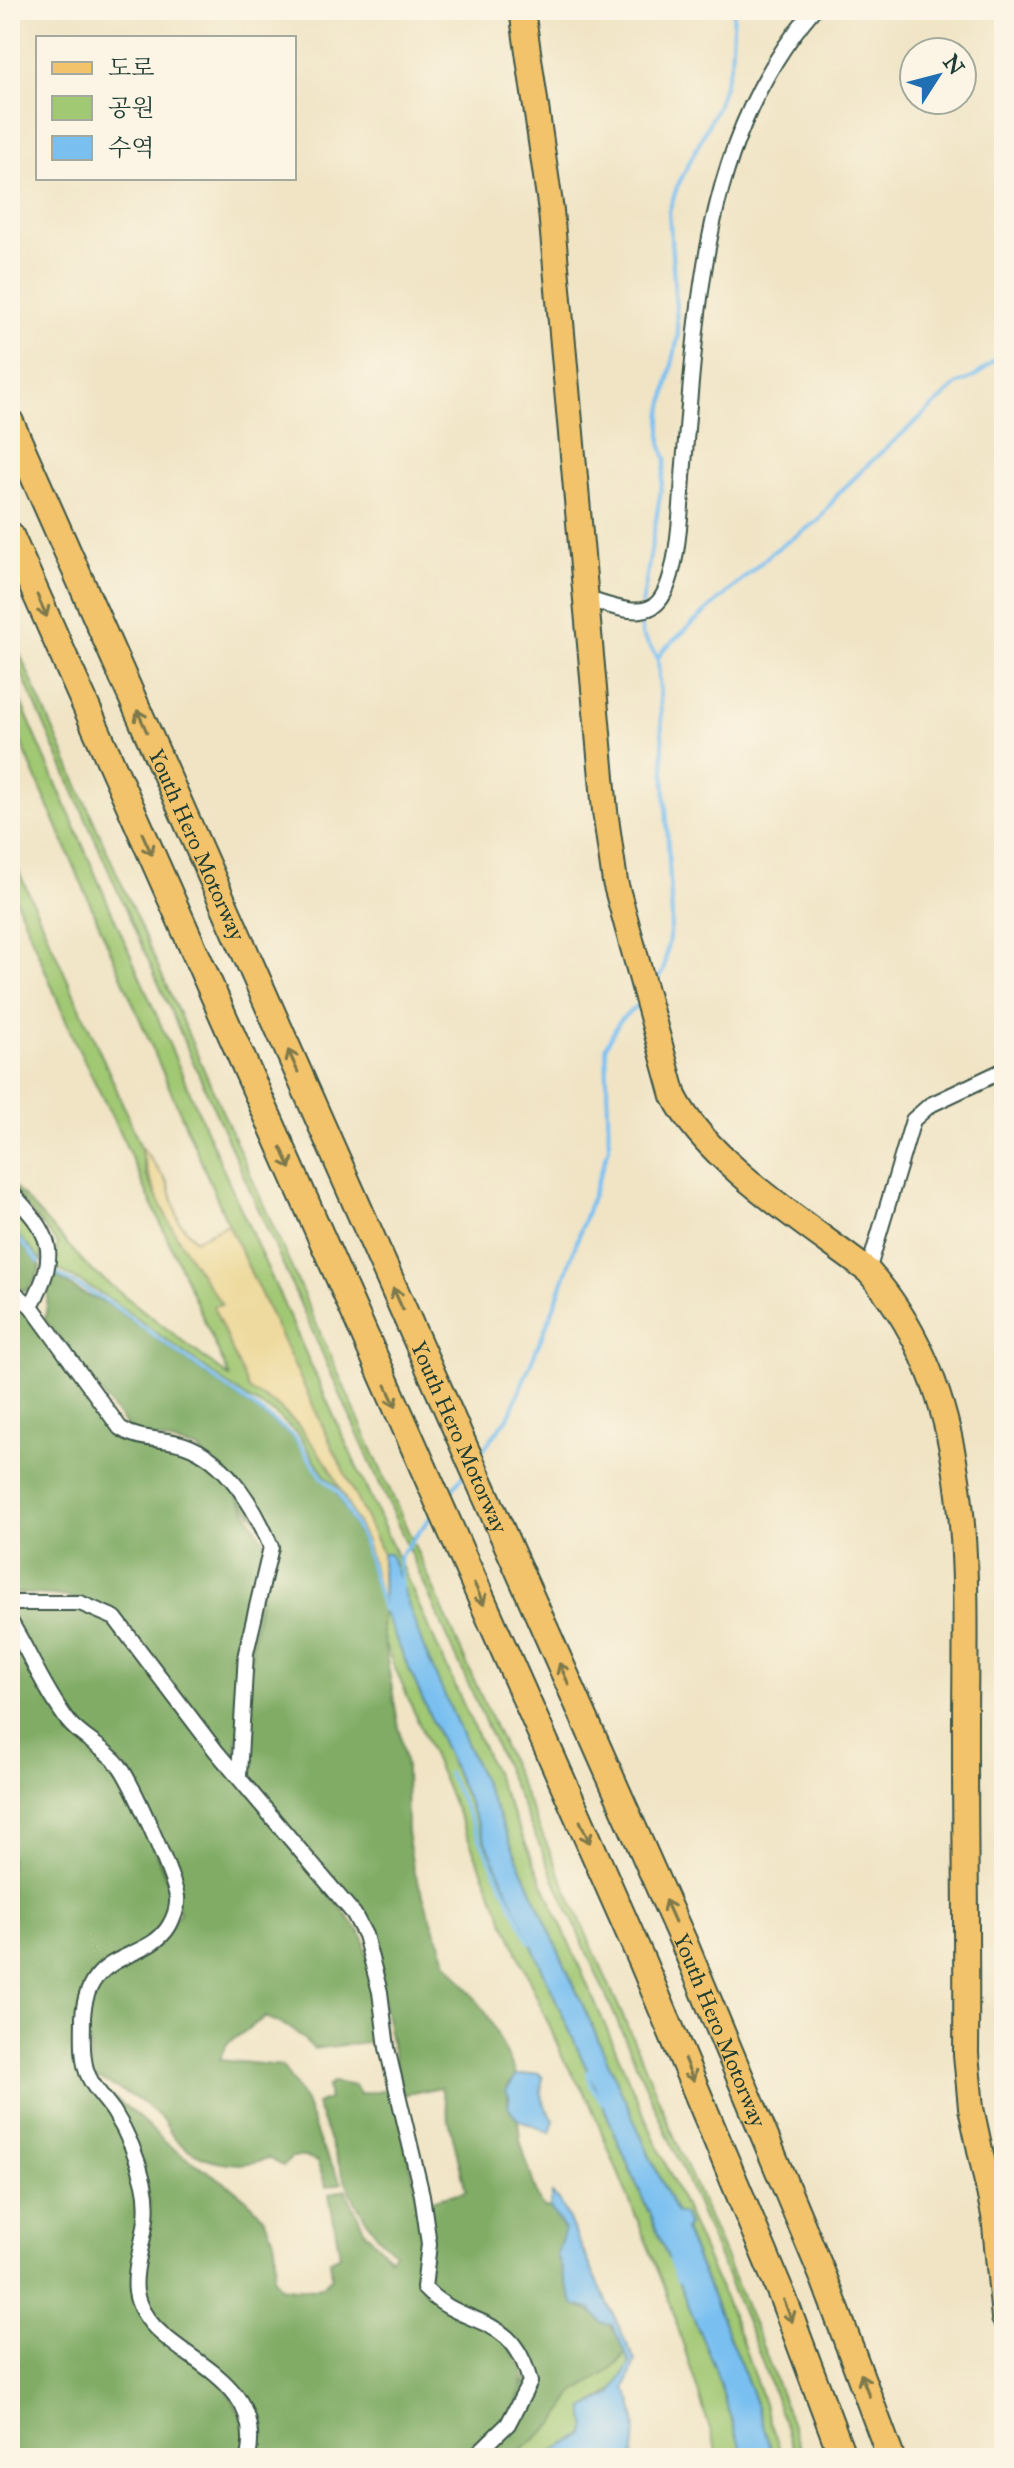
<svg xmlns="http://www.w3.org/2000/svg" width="1014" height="2468" font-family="'IM FELL Great Primer','Noto Serif KR',serif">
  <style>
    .green { fill: #a1c873; stroke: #608254; stroke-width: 2 }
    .forest { fill: #80ac65; stroke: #50744c; stroke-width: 2 }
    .sand { fill: #eeda9e; stroke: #868c69; stroke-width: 2 }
    .water { fill: #79c0f1; stroke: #4c7e92; stroke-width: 2 }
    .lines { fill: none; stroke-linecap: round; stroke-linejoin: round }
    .stream { stroke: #79c0f1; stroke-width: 4 }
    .street-casing { stroke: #3e564a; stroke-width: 18 }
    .primary-casing { stroke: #3e564a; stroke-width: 28 }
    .highway-casing { stroke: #3e564a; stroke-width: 30 }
    .street { stroke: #fff; stroke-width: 14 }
    .primary { stroke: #f2c36a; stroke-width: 24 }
    .highway { stroke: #f2c36a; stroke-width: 26 }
    .oneway { stroke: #7e794c }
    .labels { text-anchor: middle; stroke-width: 8; stroke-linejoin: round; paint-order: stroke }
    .street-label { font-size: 22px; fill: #1f3d34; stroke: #fcf5e5 }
  </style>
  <rect width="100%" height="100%" fill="#fcf5e5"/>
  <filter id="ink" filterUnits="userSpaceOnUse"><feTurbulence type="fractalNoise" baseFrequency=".0125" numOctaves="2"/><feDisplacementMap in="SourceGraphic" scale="16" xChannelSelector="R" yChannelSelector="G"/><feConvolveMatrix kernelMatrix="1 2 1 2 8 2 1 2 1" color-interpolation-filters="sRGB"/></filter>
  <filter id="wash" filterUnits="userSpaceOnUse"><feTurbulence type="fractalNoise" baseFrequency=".006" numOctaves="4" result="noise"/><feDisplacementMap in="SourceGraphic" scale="32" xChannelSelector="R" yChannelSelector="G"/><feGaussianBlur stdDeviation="1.8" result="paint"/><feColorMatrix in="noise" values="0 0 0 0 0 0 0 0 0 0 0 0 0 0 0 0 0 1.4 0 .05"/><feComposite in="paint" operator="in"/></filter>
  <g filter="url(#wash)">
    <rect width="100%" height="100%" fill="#f0e4c5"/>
    <!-- green -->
    <g class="green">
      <path d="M10,632l630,1423 125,297 39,106h-7l-38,-105 -83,-199 -666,-1507z"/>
      <path d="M10,677l221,510 291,648 216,495 45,128h-9l-24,-71 -65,-157 3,-5 -5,-11 -7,-1 -10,-21 -242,-543 -34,-96h-8l-154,-329 -218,-507z"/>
      <path d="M10,852l103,229 27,64 6,30 31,62 46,68 -9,1 35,84 26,14 39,37 30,52 -18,-16 -28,-43 -24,-21 -26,-14 -138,-100 -57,-33 5,-22 -48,-58v-4l80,87 140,109 -108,-241 -48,-97 -64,-155z"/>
      <path d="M10,1201l25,27 8,34 -33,-35z"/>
      <path d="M383,1610l225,507 106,249 30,92h-25l-53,-168 -77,-189 -25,-41 -179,-415 -5,-18z"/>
      <path d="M626,2352l4,11c-6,26 -26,33 -46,46l3,18 -3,8 -44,23h-28l43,-36 19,-29 45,-31z"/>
    </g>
    <!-- forest -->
    <g class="forest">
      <path d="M10,1231l31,35 -6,15 -9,10 -16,-6z"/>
      <path d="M51,1273l29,19 30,13 183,132 45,58 25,49 20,66 -2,17 25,140 1,65 6,36 34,94 39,50 28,57 2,7 -8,10v21l10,12 2,21 19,61 5,7h6l15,22 -6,32 15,43c27,9 40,20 52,47l-16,18 -36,23 -18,29 -44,36h-32l18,-16 33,-74c-15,-49 -69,-47 -102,-82l-2,-85 39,-10 -25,-104 -39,8 -33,-161 -121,-156 -3,-11v-76l24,-157 -70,-85 -68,-17 -86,-112z"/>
      <path d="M10,1293l7,4 100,134 79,23 35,31 37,63 -34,215 -116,-148c-34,-21 -70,-20 -108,-22z"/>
      <path d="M10,1605h70l34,15 249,316 64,308 -5,44 76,44 27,38 -8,36 -47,52h-219l-6,-55 -93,-85 -13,-28 11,-87 -45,-111c26,15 43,36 66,55 43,33 121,60 102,130l7,10c20,3 38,6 52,-10l-2,-17 10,-5 -11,-61 16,-5 20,42 25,27 4,-6c-42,-35 -58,-99 -78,-148l13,-5 -2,-12 6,-5 22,4 5,8 28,-5 -14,-48 -60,8 -21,-20 -28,-12 -38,27 -8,16 63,6 23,36 16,44 21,37 -16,4 -9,-26 -10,-4h-16l-8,9 -15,-8c-30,12 -69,4 -93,-19 -6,-6 -8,-15 -14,-21 -19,-19 -46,-31 -70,-42l-4,-61 12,-33 81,-69 -52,-142 -56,-50 -62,-106z"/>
      <path d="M10,1627l45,78 68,69 51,124 -12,33 -68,48 -12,77 31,60 29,69 -4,123c42,37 120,86 107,150h-235z"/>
    </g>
    <!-- sand -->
    <path class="sand" d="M140,1145l28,38 11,38 16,19 33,-16 154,329 1,57 -16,-67 -38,-77 -31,-41 -23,-21 -26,-14 -36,-84 9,-2c-33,-43 -71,-106 -82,-159z"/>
    <!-- water -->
    <g class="water">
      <path d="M382,1553h8l34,96 242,543 10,21 7,1 5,11 -3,6 65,156 24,71h-30l-30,-92 -106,-249 -225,-507z"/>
      <path d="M539,2073l4,5c-5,17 1,29 11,42l-4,13 -32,-14 -10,-12 2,-10 -4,-6 10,-15z"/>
      <path d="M552,2194l8,7 75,160 -10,28c13,17 12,48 8,69h-93l44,-23 3,-8 -3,-18 28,-15 18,-31 -18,-38 -10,-2 -11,-14 -17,-4 -17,-51 8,-24 -15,-22z"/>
    </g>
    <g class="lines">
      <!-- stream -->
      <g class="stream">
        <path d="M642,605l24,-146 -5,-16v-27l17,-79 -9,-126 8,-24 40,-80 14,-44 3,-53"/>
        <path d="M641,614l1,21 16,23"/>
        <path d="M654,987l10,-19 8,-49 -14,-261 5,-8 111,-99 44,-30 21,-28 36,-35 83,-74 18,-8 28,-24"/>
        <path d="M10,1229l29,33"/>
        <path d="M53,1272l57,31 184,133 29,42 16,15 25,50 19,67"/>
        <path d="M478,1456l31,-40 45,-109 55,-159 -3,-102 14,-26 20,-17"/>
        <path d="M446,1497l20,-25"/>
        <path d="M401,1589l-2,-32 35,-44"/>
        <path d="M448,1773l82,170"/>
        <path d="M588,2072l3,14 12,17"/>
        <path d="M670,2260l8,21"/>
      </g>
    </g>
  </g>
  <g filter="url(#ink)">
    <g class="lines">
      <defs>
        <g id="street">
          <path d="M585,598c20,6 58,23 74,3 21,-25 22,-103 25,-137 14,-160 19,-326 129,-454"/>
          <path d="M10,1191c41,44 51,59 21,115"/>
          <path d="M868,1271l45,-151 17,-15 74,-35"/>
          <path d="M10,1289l21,17 89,122c21,14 42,9 65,17 41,14 71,64 86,102l-25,106 -7,122"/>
          <path d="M10,1603h70l35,15 101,133 138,163 11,21 15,57 7,56 35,147 7,49 -5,44c42,43 89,22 106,94l-22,42 -35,34"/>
          <path d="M10,1621c20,33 35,70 58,100 13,17 36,26 50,43 13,15 56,114 59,133 1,11 -2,19 -8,29 -22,37 -82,22 -86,91 0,17 -2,45 6,60 5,12 17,23 25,35 14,22 24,47 30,72 10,42 -12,75 -8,108 10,66 132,73 112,166"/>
        </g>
        <path id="primary" d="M522,10l29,201 54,600 10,71 59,214c33,66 134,129 194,175 115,128 96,315 97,474 0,103 2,206 1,309l5,54 23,107 10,103"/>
        <g id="highway">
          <path id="s1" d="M10,422l674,1521 141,338 66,177"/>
          <path d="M10,535l632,1426 141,337 60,160"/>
        </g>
      </defs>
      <!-- street casing -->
      <use href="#street" class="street-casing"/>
      <!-- primary casing -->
      <use href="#primary" class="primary-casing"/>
      <!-- highway casing -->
      <use href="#highway" class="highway-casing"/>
      <!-- street -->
      <use href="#street" class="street"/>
      <!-- primary -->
      <use href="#primary" class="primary"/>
      <!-- highway -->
      <use href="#highway" class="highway"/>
    </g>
    <!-- one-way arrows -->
    <defs><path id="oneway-shaft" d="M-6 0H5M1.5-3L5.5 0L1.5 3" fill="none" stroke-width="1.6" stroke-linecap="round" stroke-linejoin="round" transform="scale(2)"/></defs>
    <g class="oneway">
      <use href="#oneway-shaft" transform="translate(42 606) rotate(66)"/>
      <use href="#oneway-shaft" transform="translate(142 721) rotate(-114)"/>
      <use href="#oneway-shaft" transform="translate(147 844) rotate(66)"/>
      <use href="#oneway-shaft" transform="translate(293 1061) rotate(-114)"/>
      <use href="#oneway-shaft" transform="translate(286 1158) rotate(66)"/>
      <use href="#oneway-shaft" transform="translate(398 1299) rotate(-114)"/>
      <use href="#oneway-shaft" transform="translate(391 1396) rotate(66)"/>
      <use href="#oneway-shaft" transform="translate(479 1594) rotate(66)"/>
      <use href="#oneway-shaft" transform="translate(564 1674) rotate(-114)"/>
      <use href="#oneway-shaft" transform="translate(585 1832) rotate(66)"/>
      <use href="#oneway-shaft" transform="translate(670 1911) rotate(-114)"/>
      <use href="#oneway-shaft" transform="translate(689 2070) rotate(67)"/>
      <use href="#oneway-shaft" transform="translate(788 2311) rotate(69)"/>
      <use href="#oneway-shaft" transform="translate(865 2385) rotate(-111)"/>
    </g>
  </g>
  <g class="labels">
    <!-- street labels -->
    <g class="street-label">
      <text dy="8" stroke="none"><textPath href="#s1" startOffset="462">Youth Hero Motorway</textPath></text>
      <text dy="8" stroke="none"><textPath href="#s1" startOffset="1110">Youth Hero Motorway</textPath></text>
      <text dy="8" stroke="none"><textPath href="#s1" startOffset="1758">Youth Hero Motorway</textPath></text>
    </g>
  </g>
  <!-- margin -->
  <rect width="1014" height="2468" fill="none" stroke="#fcf5e5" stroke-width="40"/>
  <!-- legend -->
  <rect x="36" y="36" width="260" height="144" fill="#fcf5e5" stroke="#a4ab9e" stroke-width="2"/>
  <rect x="52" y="62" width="40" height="12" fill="#f2c36a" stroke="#a4ab9e" stroke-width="2"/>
  <text x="108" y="76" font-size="24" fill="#1f3d34">도로</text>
  <rect x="52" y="96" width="40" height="24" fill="#a1c873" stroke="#a4ab9e" stroke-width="2"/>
  <text x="108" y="116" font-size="24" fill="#1f3d34">공원</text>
  <rect x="52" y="136" width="40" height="24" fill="#79c0f1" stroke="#a4ab9e" stroke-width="2"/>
  <text x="108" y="156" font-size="24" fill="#1f3d34">수역</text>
  <!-- north arrow -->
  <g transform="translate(938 76) rotate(54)"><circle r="38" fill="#fcf5e5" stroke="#a4ab9e" stroke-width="2"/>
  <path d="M0-6L14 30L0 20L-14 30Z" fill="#1f6fb2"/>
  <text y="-12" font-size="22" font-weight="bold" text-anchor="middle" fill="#1f3d34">N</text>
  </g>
</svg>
